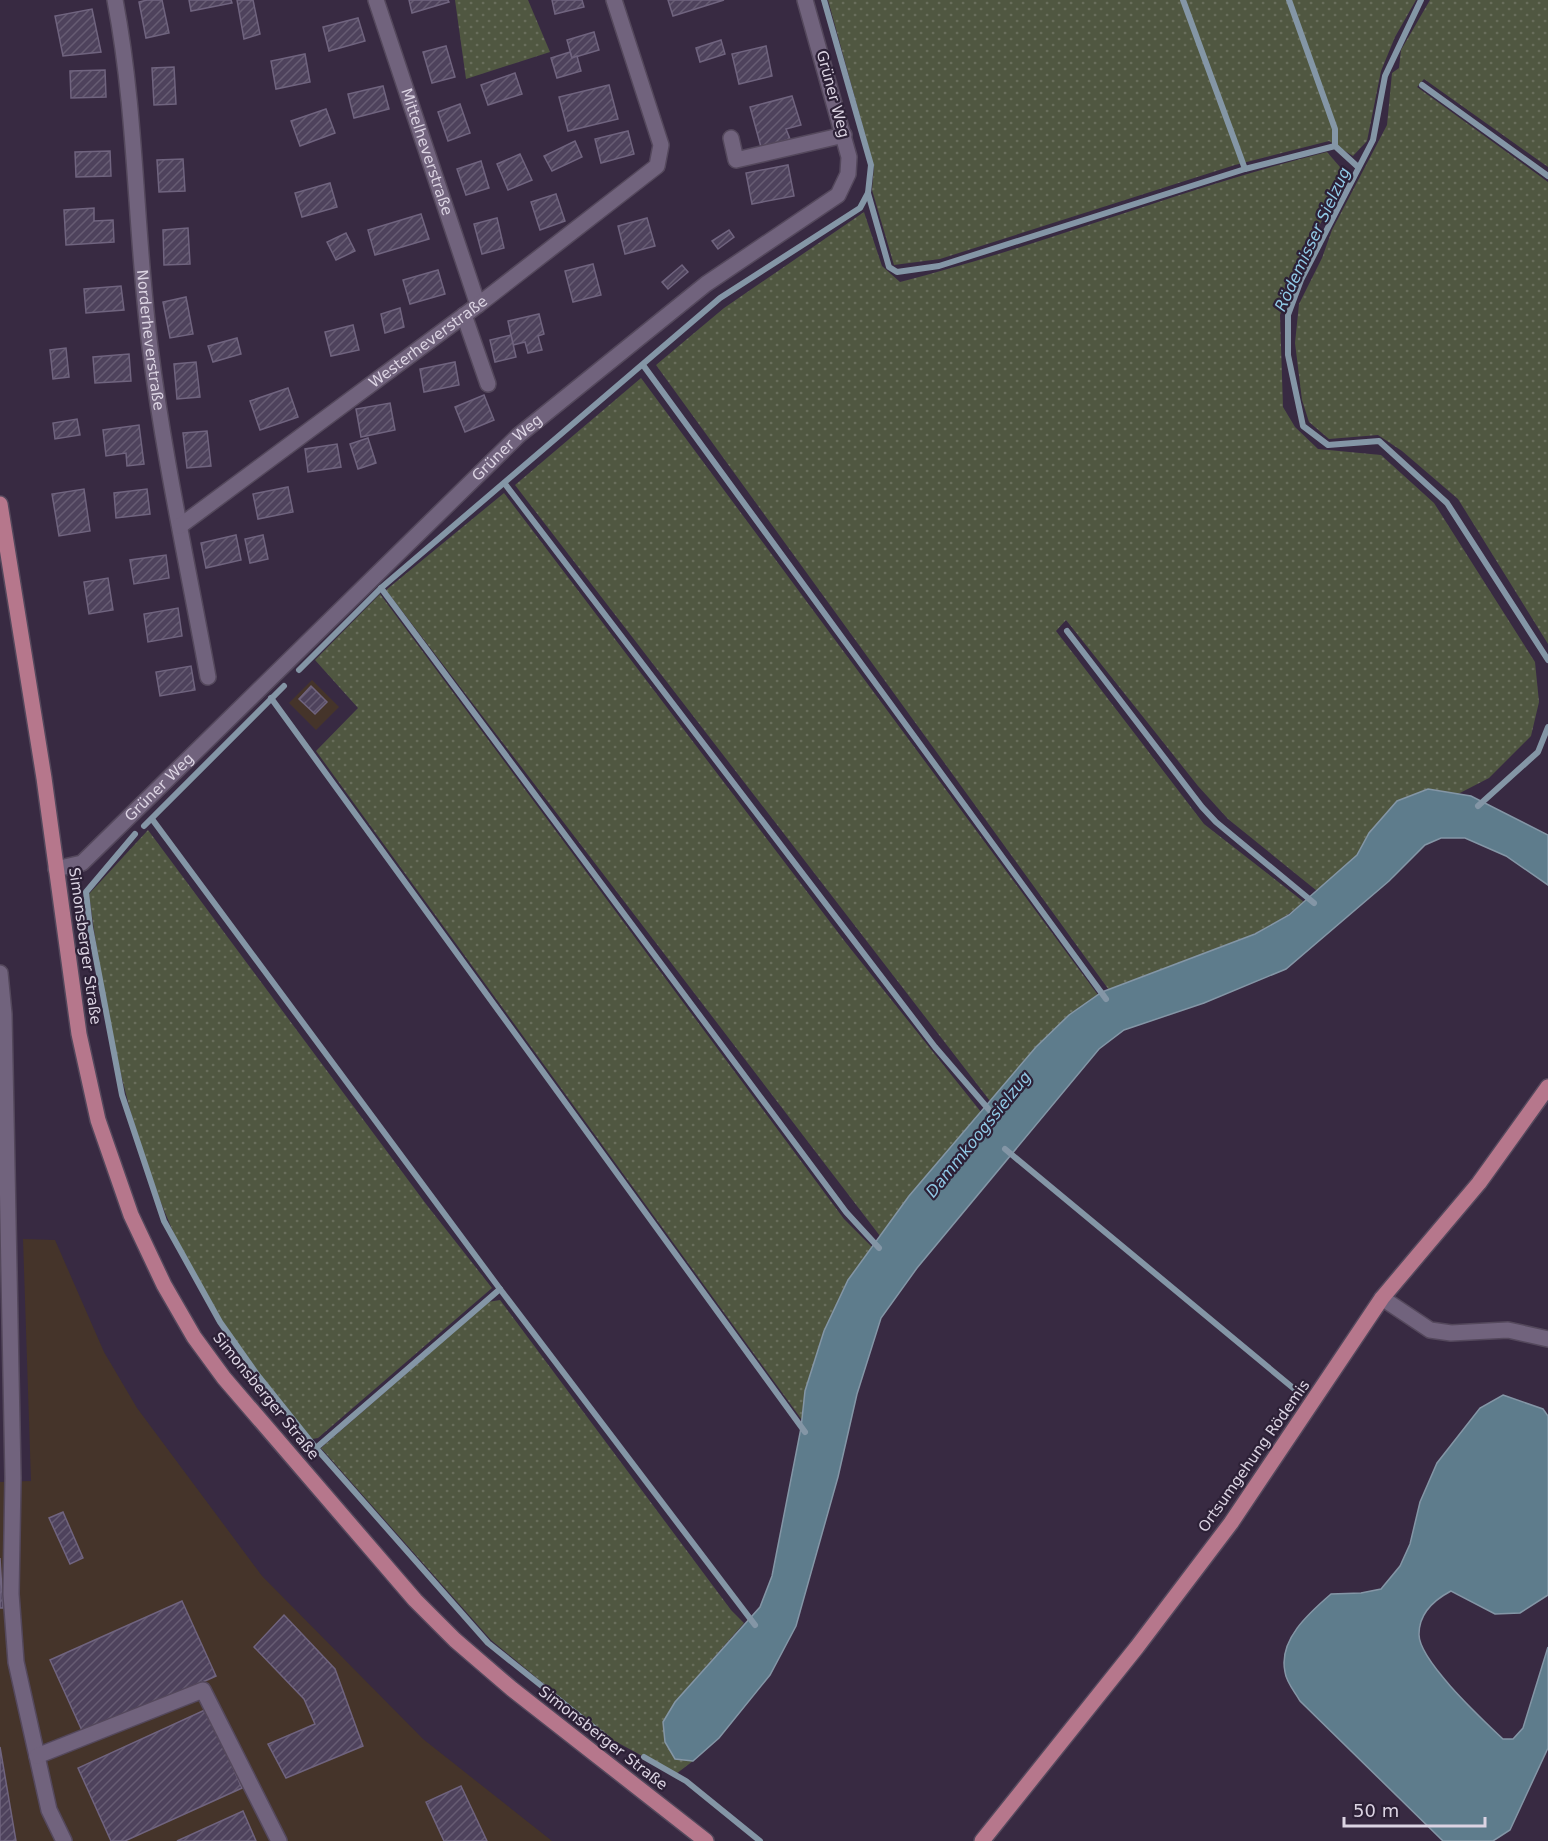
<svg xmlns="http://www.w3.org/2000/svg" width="1548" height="1841" font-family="'DejaVu Sans',sans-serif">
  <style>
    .industrial { fill: #45342a }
    .green { fill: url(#green-dots) }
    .water { fill: #5e7c8c; stroke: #8496a6; stroke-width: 1.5 }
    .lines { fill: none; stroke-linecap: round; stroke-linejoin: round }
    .stream { stroke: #8496a6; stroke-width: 6 }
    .building { fill: url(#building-hatch); stroke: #70647f; stroke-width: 1.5 }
    .minor-casing { stroke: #54485c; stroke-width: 18 }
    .major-casing { stroke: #54485c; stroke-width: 18 }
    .minor { stroke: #71637d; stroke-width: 15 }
    .major { stroke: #b6778c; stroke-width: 15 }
    .labels { text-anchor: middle; stroke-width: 4.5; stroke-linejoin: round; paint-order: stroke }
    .street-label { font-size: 15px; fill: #dcd4e3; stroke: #2d2137 }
    .water-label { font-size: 16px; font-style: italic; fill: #91cae7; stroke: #2d2137 }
  </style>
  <defs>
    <pattern id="green-dots" width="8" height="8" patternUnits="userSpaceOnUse" patternTransform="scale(1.5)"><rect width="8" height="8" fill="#505741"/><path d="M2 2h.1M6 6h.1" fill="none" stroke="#696e5c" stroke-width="1.8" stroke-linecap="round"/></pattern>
    <pattern id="building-hatch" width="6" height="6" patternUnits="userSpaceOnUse" patternTransform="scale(1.5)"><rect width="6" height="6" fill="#4e425c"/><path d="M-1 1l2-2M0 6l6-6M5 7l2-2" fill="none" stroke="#675c73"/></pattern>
  </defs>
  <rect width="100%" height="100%" fill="#382a42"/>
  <!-- industrial -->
  <g class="industrial">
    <path d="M312,680l27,27 -23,23 -27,-27z"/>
    <path d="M23,1239l32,1 49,112 33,56 125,168 161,163 129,102h-552v-438v79l31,-1z"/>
  </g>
  <!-- green -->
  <g class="green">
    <path d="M455,0h73l22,52 -84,27z"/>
    <path d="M828,0h588l-21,37 -14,34 -14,70 -14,15 -24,-15 -94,24 -295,94 -46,6 -22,-75 2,-23z"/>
    <path d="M1430,0h118v167l-124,-88 -7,8 131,95v462l-90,-145 -56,-48 -24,-16 -49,4 -20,-17 -7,-22 -7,-57 4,-39 23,-46 10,-28 55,-105 5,-52 7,-5 2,-18z"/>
    <path d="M1327,152l19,22 -48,93 -18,48 3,92 12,20 23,22 63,6 53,48 101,159 4,40 -8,34 -42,42 -31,16 -30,-5 -59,44 -12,22 -40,36 -89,-72 -30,-33 -132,-166 -10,11 148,193 100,78c-45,40 -137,65 -195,88l-453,-625 68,-57 140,-96 18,54 18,16c144,-37 283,-94 427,-130z"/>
    <path d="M641,378l457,617c-43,29 -74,67 -108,106l-475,-616z"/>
    <path d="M504,493l342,450 135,169 -72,84 -29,40 -494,-646z"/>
    <path d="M380,594l464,625 28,28 -24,33 -43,111 -3,29 -486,-669 42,-43 -43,-48z"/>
    <path d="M148,830l278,374 66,84 -174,150 -6,1c-34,-42 -70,-84 -98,-130 -77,-125 -106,-272 -125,-415z"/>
    <path d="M500,1300l231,310 13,13 -69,79 -12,20 12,37 18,2 -17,13 -67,-36 -118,-98 -170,-192 167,-146z"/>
  </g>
  <!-- water -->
  <g class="water">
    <path d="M1428,789l43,7 77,39v50l-42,-29 -41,-18h-24l-16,7 -36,36 -103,88 -82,34 -80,27 -25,19 -182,219 -36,50 -24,76 -19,83 -42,149 -26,49 -51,63 -26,23 -18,-2 -10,-17 -2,-20 12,-20 85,-95 12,-31 29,-148 4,-37 19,-60 24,-51 61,-84 127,-149 33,-32 33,-23 153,-58 34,-19 68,-60 12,-22 28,-32z"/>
    <path d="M1503,1395l40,14 5,7v179l-28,18 -25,1 -44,-23c-17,9 -32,22 -32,43 -1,26 64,86 84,105h10l10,-11 25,-81v101l-38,82 -17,11h-50l-143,-140c-5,-9 -14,-19 -15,-29 -7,-32 24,-59 46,-78l30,-1 20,-4 19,-23 10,-22 10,-42 17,-39 43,-55z"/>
  </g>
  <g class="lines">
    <!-- stream -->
    <g class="stream">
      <path d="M1183,0l62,169"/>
      <path d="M1289,0l46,129v17"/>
      <path d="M1421,0l-36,76 -12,64 -72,140 -13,35v40l15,71 25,19 51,-4 68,62 101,157"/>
      <path d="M1422,85l126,91"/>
      <path d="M868,193l21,74 8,5 42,-6 306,-97 90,-23 23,21"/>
      <path d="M643,365l463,634"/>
      <path d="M505,484l430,563 56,65"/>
      <path d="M381,588l465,624 33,36"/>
      <path d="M1067,631l135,176 14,15 98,81"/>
      <path d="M299,670l82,-82 339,-290 140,-90 8,-15 3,-28 -47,-165"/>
      <path d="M271,698l534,734"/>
      <path d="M1478,806l60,-54 10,-25"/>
      <path d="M152,819l348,470 255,336"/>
      <path d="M144,826l140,-140"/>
      <path d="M135,834l-49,58 4,35 32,168 42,126 56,101 36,51 60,75 172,195 119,95"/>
      <path d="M1005,1149l293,243"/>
      <path d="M316,1448l184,-159"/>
      <path d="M644,1757l42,24 74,60"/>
    </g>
  </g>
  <!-- building -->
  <g class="building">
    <path d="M147,0h15l7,33 -23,5 -7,-36z"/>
    <path d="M189,0h42l1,3 -41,8z"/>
    <path d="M237,0h16l7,34 -16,5z"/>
    <path d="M409,0h39l1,2 -37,11z"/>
    <path d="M552,0h30l2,7 -29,7z"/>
    <path d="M668,0h56l-51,16z"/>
    <path d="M92,9l9,43 -38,4 -8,-40z"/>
    <path d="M358,18l7,23 -36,10 -6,-24z"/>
    <path d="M594,32l5,18 -27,8 -5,-18z"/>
    <path d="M721,40l4,14 -25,8 -4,-14z"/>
    <path d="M446,46l9,31 -23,6 -9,-31z"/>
    <path d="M766,46l6,30 -33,8 -7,-30z"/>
    <path d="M570,52l2,6 5,-2 4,15 -24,7 -6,-20z"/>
    <path d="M305,54l5,28 -34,7 -5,-28z"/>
    <path d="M174,67l2,37 -22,1 -2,-37z"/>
    <path d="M105,70l1,27 -35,1 -1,-27z"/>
    <path d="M515,73l7,21 -34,11 -7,-20z"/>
    <path d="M609,85l9,34 -50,12 -9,-34z"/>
    <path d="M383,86l6,23 -35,9 -6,-24z"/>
    <path d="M792,96l9,29 -15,4 4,10 -29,8 -11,-40z"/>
    <path d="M460,104l10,29 -22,8 -10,-29z"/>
    <path d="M326,109l9,24 -35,13 -9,-25z"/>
    <path d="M628,131l6,23 -33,9 -6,-24z"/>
    <path d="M575,141l7,16 -30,14 -8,-15z"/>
    <path d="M110,151l1,25 -35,1 -1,-25z"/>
    <path d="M520,154l12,26 -24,10 -11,-26z"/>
    <path d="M183,159l2,32 -26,1 -2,-32z"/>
    <path d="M481,161l8,27 -23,7 -9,-26z"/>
    <path d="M788,165l6,31 -42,8 -6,-31z"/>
    <path d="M330,183l7,24 -35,10 -7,-24z"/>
    <path d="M556,194l9,27 -25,9 -9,-28z"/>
    <path d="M94,208v13l19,-1 1,22 -48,3 -2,-35z"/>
    <path d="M421,214l8,25 -54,16 -7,-25z"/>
    <path d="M497,218l7,30 -22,6 -8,-30z"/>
    <path d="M647,218l8,28 -30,8 -7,-28z"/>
    <path d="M188,228l2,36 -26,1 -1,-35z"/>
    <path d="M729,230l5,7 -16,12 -6,-8z"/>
    <path d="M346,233l9,18 -19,9 -9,-18z"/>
    <path d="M593,264l8,31 -28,7 -8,-31z"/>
    <path d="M682,265l6,7 -20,17 -6,-7z"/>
    <path d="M438,270l7,24 -35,10 -7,-24z"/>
    <path d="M121,286l3,24 -38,3 -2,-24z"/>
    <path d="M186,297l7,37 -23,4 -7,-36z"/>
    <path d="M400,308l4,19 -19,6 -4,-19z"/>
    <path d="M539,314l5,20 -6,2 4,14 -14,3 -3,-11 -12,3 -5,-24z"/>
    <path d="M353,325l6,25 -28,6 -6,-24z"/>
    <path d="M511,335l5,22 -21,5 -5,-22z"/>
    <path d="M237,338l4,16 -28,8 -5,-16z"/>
    <path d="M66,348l3,29 -16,2 -3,-29z"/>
    <path d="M129,354l2,27 -36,2 -2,-26z"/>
    <path d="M196,362l4,35 -23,2 -3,-35z"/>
    <path d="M455,362l4,23 -35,7 -4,-23z"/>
    <path d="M288,388l10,29 -38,13 -10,-29z"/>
    <path d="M484,395l10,25 -29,12 -10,-25z"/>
    <path d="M390,403l5,27 -34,7 -5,-28z"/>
    <path d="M77,419l3,16 -25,4 -2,-16z"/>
    <path d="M139,425l5,39 -17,2 -1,-13 -20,3 -3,-26z"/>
    <path d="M207,431l4,35 -24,2 -4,-35z"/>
    <path d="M368,438l8,25 -18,6 -8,-25z"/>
    <path d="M337,444l4,23 -33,5 -3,-23z"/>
    <path d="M288,487l5,25 -35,7 -5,-25z"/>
    <path d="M84,489l6,42 -31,5 -7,-42z"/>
    <path d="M147,489l3,25 -34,4 -2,-25z"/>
    <path d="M236,535l5,25 -35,8 -5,-25z"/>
    <path d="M263,535l5,24 -18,4 -5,-24z"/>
    <path d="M166,555l3,23 -35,6 -4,-24z"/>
    <path d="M108,578l5,32 -24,4 -5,-32z"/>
    <path d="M178,608l4,28 -34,6 -4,-28z"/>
    <path d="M191,666l4,24 -35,6 -4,-24z"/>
    <path d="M311,686l16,16 -12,12 -16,-15z"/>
    <path d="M63,1512l20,46 -13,6 -21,-46z"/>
    <path d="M0,1558l3,50h-3z"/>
    <path d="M182,1601l34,75 -132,59 -34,-75z"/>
    <path d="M284,1615l51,54 28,77 -77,32 -18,-34 47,-20 -11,-25 -50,-52z"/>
    <path d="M207,1709l35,79 -117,53h-14l-33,-73z"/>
    <path d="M0,1747l16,94h-16z"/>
    <path d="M461,1786l26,55h-43l-18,-39z"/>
    <path d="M243,1811l13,30h-79z"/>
  </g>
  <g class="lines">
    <defs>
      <g id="minor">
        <path id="s1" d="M115,0c22,115 20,231 35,347 14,111 38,220 58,330"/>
        <path id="s2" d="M376,0l102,305"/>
        <path d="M731,138l5,22 108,-25"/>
        <path d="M464,315l24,69"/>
        <path id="s3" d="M180,526l298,-221 179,-139 4,-21 -47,-145"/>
        <path id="s4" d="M56,869l26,-6 437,-428 187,-151 132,-89 10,-21 1,-17 -44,-157"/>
        <path d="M0,973l4,41 9,464 -2,116 5,68 33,148 15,31"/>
        <path d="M1382,1298l48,32 21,3 57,-3 40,9"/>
        <path d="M37,1756l166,-66 76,151"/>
      </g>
      <g id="major">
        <path d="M0,504l44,274 35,256 19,86 33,95 33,70 30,52 30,41 191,222 40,40 57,49 194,152"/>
        <path d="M982,1841l155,-194 94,-124 151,-225 97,-115 69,-96"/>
      </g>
    </defs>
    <!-- minor casing -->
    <use href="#minor" class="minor-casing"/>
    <!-- major casing -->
    <use href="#major" class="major-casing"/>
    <!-- minor -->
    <use href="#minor" class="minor"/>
    <!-- major -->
    <use href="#major" class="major"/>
  </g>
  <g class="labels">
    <!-- street labels -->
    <g class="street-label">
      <text transform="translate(833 94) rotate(75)" y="5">Grüner Weg</text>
      <text dy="5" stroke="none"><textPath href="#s2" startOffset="160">Mittelheverstraße</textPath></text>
      <text dy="5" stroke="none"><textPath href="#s1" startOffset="342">Norderheverstraße</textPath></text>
      <text dy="5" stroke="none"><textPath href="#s3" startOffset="309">Westerheverstraße</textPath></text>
      <text dy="5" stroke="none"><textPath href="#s4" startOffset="621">Grüner Weg</textPath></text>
      <text dy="5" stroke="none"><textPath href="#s4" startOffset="135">Grüner Weg</textPath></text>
      <text transform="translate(85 946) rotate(82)" y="5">Simonsberger Straße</text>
      <text transform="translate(266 1396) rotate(51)" y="5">Simonsberger Straße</text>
      <text transform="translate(1254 1456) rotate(-55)" y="5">Ortsumgehung Rödemis</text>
      <text transform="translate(603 1738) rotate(38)" y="5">Simonsberger Straße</text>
    </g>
    <!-- water labels -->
    <g class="water-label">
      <text transform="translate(1312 239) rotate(-65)" y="6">Rödemisser Sielzug</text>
      <text transform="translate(978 1134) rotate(-51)" y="6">Dammkoogssielzug</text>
    </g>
  </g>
  <!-- scale -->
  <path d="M1344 1817v9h141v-9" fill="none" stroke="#dcd4e3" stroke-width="3"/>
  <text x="1353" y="1817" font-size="18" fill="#dcd4e3" stroke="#2d2137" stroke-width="4.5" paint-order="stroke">50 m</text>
</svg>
